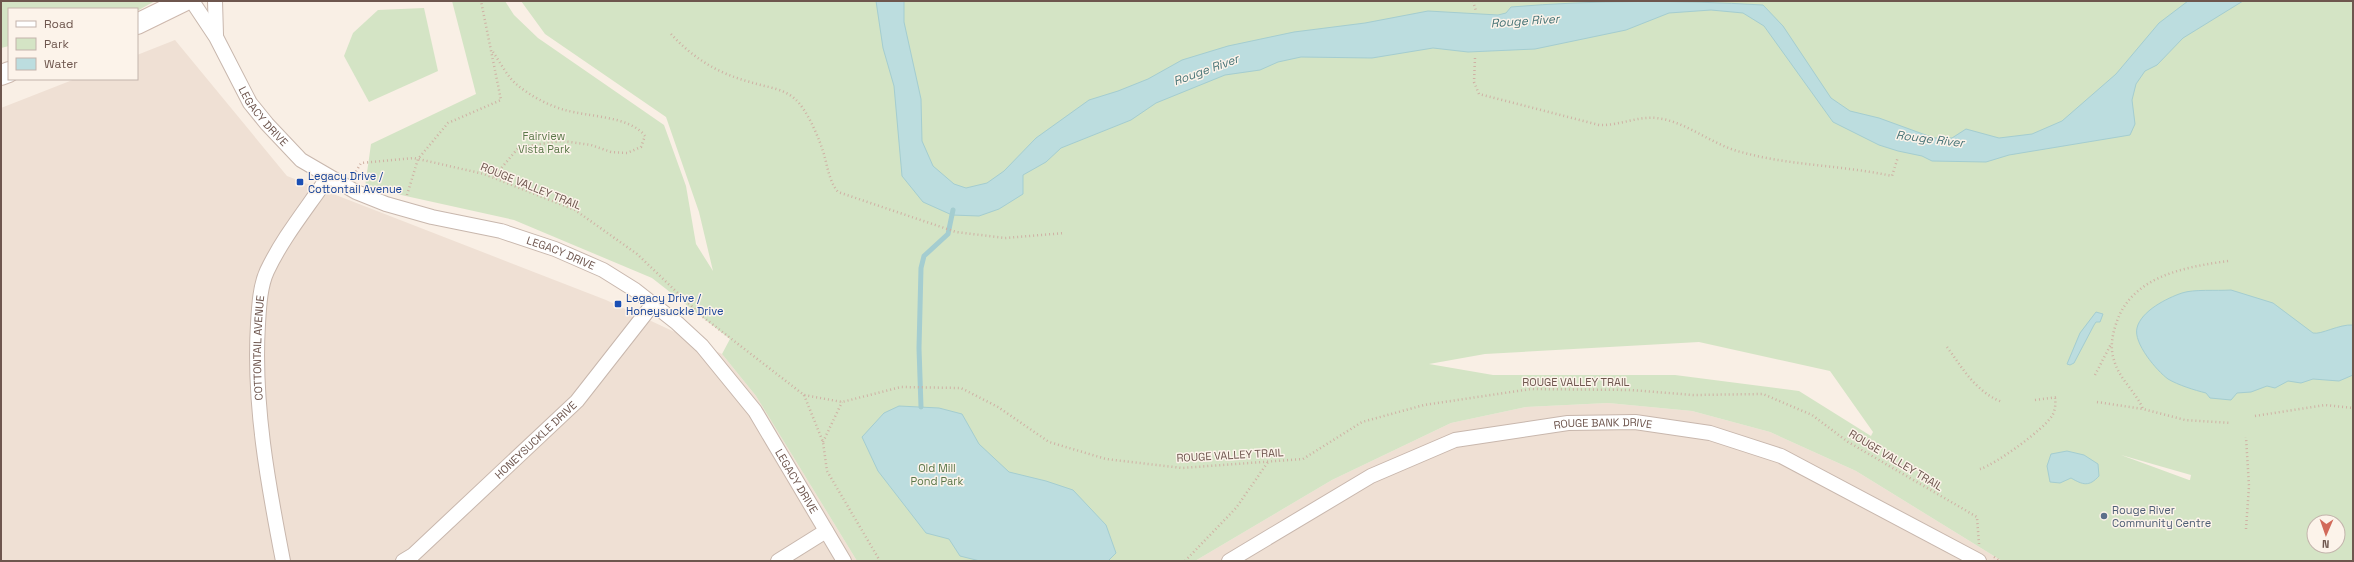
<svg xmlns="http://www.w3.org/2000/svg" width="2354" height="562" font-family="'Space Grotesk',sans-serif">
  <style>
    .residential { fill: #efe0d4 }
    .green { fill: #d4e4c5; fill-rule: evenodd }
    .water { fill: #bcdddf; stroke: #a4cdd0 }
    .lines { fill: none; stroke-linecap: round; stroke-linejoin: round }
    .stream { stroke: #a4cdd0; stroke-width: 5 }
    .street-casing { stroke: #c8b7ad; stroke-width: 16 }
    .secondary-casing { stroke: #cdb8ad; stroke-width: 22 }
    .path { stroke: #cfb1a4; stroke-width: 2.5; stroke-dasharray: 1 3; stroke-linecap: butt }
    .street { stroke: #fff; stroke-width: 14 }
    .secondary { stroke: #fff; stroke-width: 20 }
    .transit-dot { fill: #1a4fb4; stroke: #fcf3ea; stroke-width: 1.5 }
    .service-dot { fill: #5c6f8a; stroke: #fcf3ea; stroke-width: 1.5 }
    .labels { text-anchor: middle; stroke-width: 3; stroke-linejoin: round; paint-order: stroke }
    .street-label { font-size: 11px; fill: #6e564e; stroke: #fcf3ea }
    .park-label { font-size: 11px; fill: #5b784a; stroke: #fcf3ea }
    .transit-label { font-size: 11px; fill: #164399; stroke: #fcf3ea; text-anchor: start }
    .service-label { font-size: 11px; fill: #4e5e75; stroke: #fcf3ea; text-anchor: start }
    .water-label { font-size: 12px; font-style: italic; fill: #477477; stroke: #fcf3ea }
  </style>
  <rect width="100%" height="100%" fill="#f9efe5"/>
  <!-- residential -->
  <g class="residential">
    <path d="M175,40l112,136 319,124 116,54 34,42 101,165h-856v-453l74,-29h62v-24z"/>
    <path d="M1608,403l84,8 78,21 86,39 146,90h-807l137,-81 119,-57 75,-16z"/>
  </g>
  <!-- green -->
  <g class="green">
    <path d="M1,1h154l-18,10v-2h-128v37l-8,2z"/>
    <path d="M452,1h53l9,14 24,23 126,87 22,61 10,58 17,27 -14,-59 -33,-95 -121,-83 -24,-33h1832v560h-351l-146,-90 -86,-39 -78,-21 -84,-8 -82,4 -75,16 -119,57 -137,81h-338l-101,-165 -34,-42 8,-15 -78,-61 -138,-58 -149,-33 6,-43 105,-50zM1699,342l131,29 43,61 -2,4 -72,-45 -124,-16h-182l-64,-11 56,-10zM2121,455l70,20 -1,5h-1zM2314,522h24v24h-24z"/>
    <path d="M424,8l14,63 -69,31 -25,-46 9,-23 25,-23z"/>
  </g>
  <!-- water -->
  <g class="water">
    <path d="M876,1h28v21l17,77 1,42 11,25 21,18 12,4 21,-5 17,-12 32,-33 53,-38 29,-9 30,-12 34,-19 46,-14 66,-14 71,-9 63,-12 70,4 8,-2 5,-6c84,-7 168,-7 252,-2l20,21 48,72 19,13 29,7 55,20h18l14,-9 33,9 33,-4 30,-13 54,-47 43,-51 29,-22h55l-60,37 -26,27 -12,6 -9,13 -4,16 3,24 -5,11 -121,20 -23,7 -54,-1 -10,-5 -24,-5 -19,-6 -46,-23 -69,-96 -21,-13 -32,-3 -42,3 -43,17 -91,19 -67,3 -35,-4 -61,10 -71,-1 -23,5 -18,8 -35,5 -69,28 -25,17 -70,28 -15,14 -23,13v19l-24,15 -20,7 -27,-1 -29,-13 -21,-26 -8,-90 -11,-38z"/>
    <path d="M2231,290l42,13 40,30c8,2 26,-9 40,-8v50l-14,6 -26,-2 -12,4 -13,-2 -13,7 -8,-2 -16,6 -14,1 -6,7 -21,-2 -4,-5c-12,-3 -28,-8 -38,-14 -11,-8 -35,-36 -31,-51 4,-17 30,-30 45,-35 12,-4 34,-2 49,-3z"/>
    <path d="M2096,312l7,2 -3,8h-4l-2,3 -20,38 -4,2 -3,-1 13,-31z"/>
    <path d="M899,406l40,2 23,6 17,30 30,28 37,9 27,9 33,35 10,28 -8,8h-128l-20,-5 -11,-17 -23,-6 -48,-62 -16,-34 22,-24z"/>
    <path d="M2067,451l17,4 14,9 1,12c-10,11 -16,9 -28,2l-11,5 -10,-1 -3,-16 4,-12z"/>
  </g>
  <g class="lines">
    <!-- stream -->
    <path class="stream" d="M921,407l-2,-59 2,-80 3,-12 24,-22 5,-24"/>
    <defs>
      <g id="street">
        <path id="s1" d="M192,1l24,36 34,66 17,21 34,36 55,32 30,12 46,13 69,14 54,18 48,21 32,20 42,33 25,23 53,65 89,150"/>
        <path d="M215,1l1,34"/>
        <path id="s2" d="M283,561c-15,-77 -30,-158 -25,-237 1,-17 2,-38 9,-53 16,-34 41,-64 61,-94"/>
        <path id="s3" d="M403,561l10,-6 164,-154 76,-97"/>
        <path d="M778,561l48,-30"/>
        <path id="s4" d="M1229,561l142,-85 84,-36 113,-17 67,-1 75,11 71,23 198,105"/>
      </g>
      <g id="secondary">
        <path d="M137,24l47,-23"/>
        <path d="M1,75l8,-3"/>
      </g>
    </defs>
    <!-- street casing -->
    <use href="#street" class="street-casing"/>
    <!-- secondary casing -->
    <use href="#secondary" class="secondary-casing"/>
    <!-- path -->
    <g class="path">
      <path d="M1473,1l3,10"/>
      <path d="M671,34c22,24 46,39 79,48 15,5 33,6 45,17 12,10 26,43 30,59 3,12 5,24 13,34l118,40 49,6 60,-5"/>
      <path d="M493,52c7,10 14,24 23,32 13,11 33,22 49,26 24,7 65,6 80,26l-4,11 -14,6 -16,-1 -20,-7 -28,-4 -44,6 -26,31"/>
      <path d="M1475,58l-1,24 5,12 120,31c20,1 38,-9 57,-7 30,3 56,27 85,34 50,14 101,13 151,24l6,-19"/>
      <path d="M354,175l7,-12 53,-5 70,16 91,36 62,44 66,63 101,78 38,7 59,-15 60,1 37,19 51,35 57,17 76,9 121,-9 59,-37 62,-17 107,-16 100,1 62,5 70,-1 49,21 36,27 129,75 2,27"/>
      <path d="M407,195l11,-36 30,-36 53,-23 -20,-99"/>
      <path d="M2228,261c-43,6 -97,15 -112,63 -4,12 -6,24 -2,36 5,19 22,32 29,49l42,11 46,3"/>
      <path d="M1947,347c16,22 29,45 55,55"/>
      <path d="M2095,375l16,-31"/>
      <path d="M804,395l19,47 4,29 53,90"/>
      <path d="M2035,400l23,-3"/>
      <path d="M2097,402l46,7"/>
      <path d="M2255,416l70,-11 28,3"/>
      <path d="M823,442l19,-40"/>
      <path d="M1980,469c16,-5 63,-39 72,-53 3,-5 4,-12 3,-18"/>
      <path d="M2246,529l3,-43 -3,-49"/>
      <path d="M1994,557l6,4"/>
      <path d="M1185,561l51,-53 32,-46"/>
    </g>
    <!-- street -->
    <use href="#street" class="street"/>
    <!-- secondary -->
    <use href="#secondary" class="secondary"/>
  </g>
  <!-- markers -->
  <g class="transit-dot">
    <rect x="296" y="178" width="8" height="8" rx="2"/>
    <rect x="614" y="300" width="8" height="8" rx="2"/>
  </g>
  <circle class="service-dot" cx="2104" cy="516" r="4"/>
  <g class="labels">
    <!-- street labels -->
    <g class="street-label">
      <text dy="4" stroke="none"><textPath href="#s1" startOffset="136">LEGACY DRIVE</textPath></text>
      <text transform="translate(531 186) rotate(22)" y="4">ROUGE VALLEY TRAIL</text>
      <text dy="4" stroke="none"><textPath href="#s1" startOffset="472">LEGACY DRIVE</textPath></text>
      <text dy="4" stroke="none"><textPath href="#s2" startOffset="215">COTTONTAIL AVENUE</textPath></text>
      <text x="1576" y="386">ROUGE VALLEY TRAIL</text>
      <text dy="4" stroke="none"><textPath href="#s4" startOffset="406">ROUGE BANK DRIVE</textPath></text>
      <text dy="4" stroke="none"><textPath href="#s3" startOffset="180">HONEYSUCKLE DRIVE</textPath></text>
      <text transform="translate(1230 455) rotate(-3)" y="4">ROUGE VALLEY TRAIL</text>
      <text transform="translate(1896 460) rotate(31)" y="4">ROUGE VALLEY TRAIL</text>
      <text dy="4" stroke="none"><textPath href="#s1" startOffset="808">LEGACY DRIVE</textPath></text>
    </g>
    <!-- park labels -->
    <g class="park-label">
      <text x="544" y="140">Fairview<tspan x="544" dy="13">Vista Park</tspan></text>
      <text x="937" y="472">Old Mill<tspan x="937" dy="13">Pond Park</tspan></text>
    </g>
    <!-- transit labels -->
    <g class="transit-label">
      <text x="308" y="180">Legacy Drive /<tspan x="308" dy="13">Cottontail Avenue</tspan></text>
      <text x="626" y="302">Legacy Drive /<tspan x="626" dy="13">Honeysuckle Drive</tspan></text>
    </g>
    <!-- service labels -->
    <g class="service-label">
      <text x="2112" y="514">Rouge River<tspan x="2112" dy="13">Community Centre</tspan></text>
    </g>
    <!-- water labels -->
    <g class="water-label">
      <text transform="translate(1525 21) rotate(-4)" y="4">Rouge River</text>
      <text transform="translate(1206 70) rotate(-20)" y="4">Rouge River</text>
      <text transform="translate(1930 139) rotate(7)" y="4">Rouge River</text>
    </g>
  </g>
  <!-- border -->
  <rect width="2354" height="562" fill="none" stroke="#6e564e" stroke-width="4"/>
  <!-- legend -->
  <rect x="8" y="8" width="130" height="72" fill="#fcf3ea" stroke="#c3b4ac"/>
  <rect x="16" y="21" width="20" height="6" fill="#ffffff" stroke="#c3b4ac"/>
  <text x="44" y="28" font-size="12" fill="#6e564e">Road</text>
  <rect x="16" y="38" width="20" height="12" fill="#d4e4c5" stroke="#c3b4ac"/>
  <text x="44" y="48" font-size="12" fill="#6e564e">Park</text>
  <rect x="16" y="58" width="20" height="12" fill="#bcdddf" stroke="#c3b4ac"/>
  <text x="44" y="68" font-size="12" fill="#6e564e">Water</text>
  <!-- north arrow -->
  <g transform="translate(2326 534) rotate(182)"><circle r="19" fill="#fcf3ea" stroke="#c3b4ac"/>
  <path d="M0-3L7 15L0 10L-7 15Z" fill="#d26a5a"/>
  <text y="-6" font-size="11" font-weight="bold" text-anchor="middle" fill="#6e564e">N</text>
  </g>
</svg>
